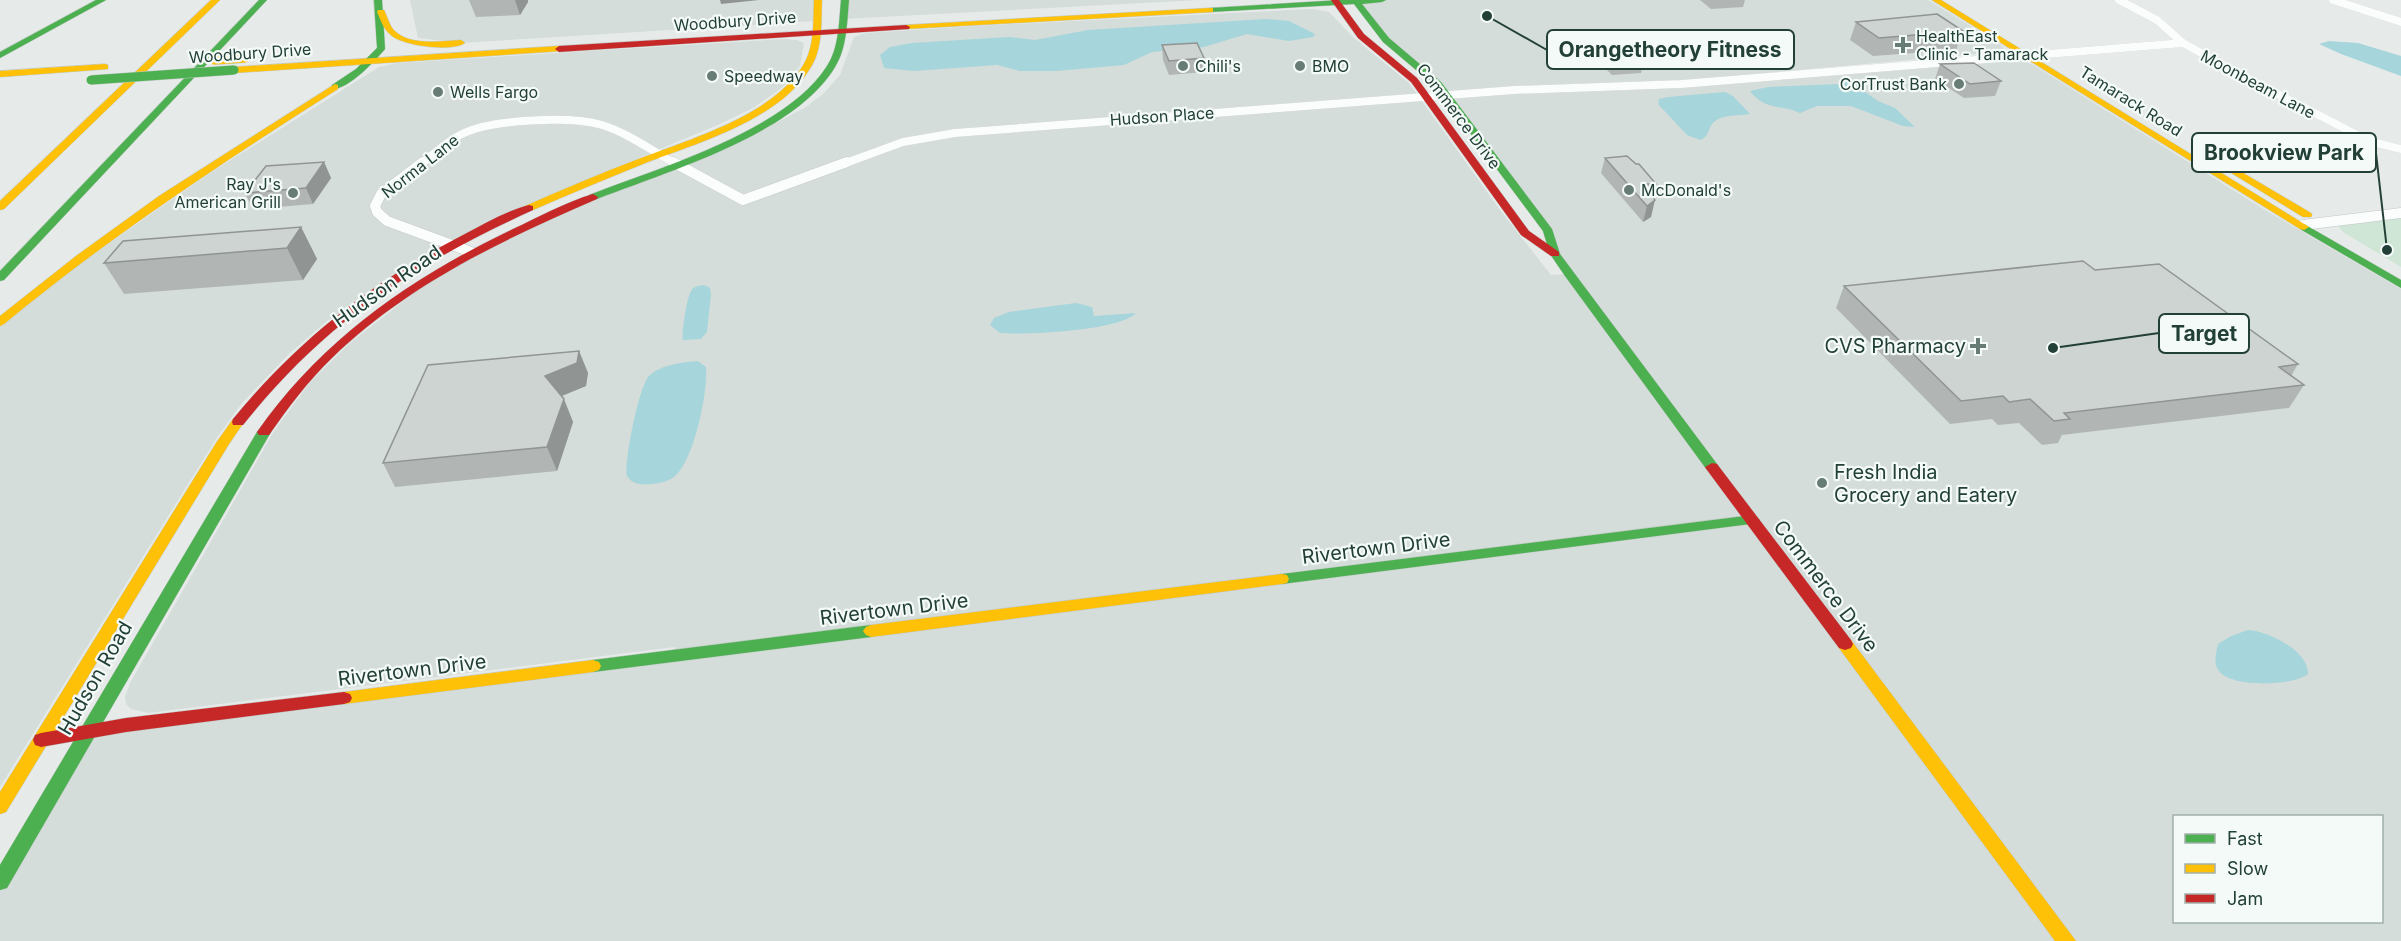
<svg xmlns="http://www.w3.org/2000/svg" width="2401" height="941" font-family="Inter,sans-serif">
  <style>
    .built { fill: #d4ddd9; fill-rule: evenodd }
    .green { fill: #cfe5d5 }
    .water { fill: #a6d5db }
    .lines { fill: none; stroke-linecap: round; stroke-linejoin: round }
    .street-far1-casing { stroke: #c3c8c6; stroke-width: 8 }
    .street-casing { stroke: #c3c8c6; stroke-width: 11 }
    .fast-casing { stroke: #c1c9c6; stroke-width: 1 }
    .slow-casing { stroke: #c1c9c6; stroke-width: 1 }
    .jam-casing { stroke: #c1c9c6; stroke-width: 1 }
    .street-far1 { stroke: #fbfcfc; stroke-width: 8 }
    .street { stroke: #fbfcfc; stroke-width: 10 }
    .fast { fill: #4caf50; fill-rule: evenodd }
    .slow { fill: #ffc107; fill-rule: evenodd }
    .jam { fill: #c62828; fill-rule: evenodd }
    .fast-bridge-casing { stroke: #c1c9c6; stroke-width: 10; stroke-linecap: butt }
    .slow-bridge-casing { stroke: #c1c9c6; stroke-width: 10; stroke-linecap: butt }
    .fast-bridge { stroke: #4caf50; stroke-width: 9 }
    .slow-bridge { stroke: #ffc107; stroke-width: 9 }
    .wall { fill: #b1b6b5 }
    .shaded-wall { fill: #909493 }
    .building { fill: #ced4d2; stroke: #909493; stroke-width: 1.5 }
    .poi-dot { fill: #677c75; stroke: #f4faf7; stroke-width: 2 }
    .labels { text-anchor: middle; stroke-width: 4.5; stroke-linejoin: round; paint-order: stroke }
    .far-street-label { font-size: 16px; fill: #224037; stroke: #f4faf7 }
    .far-poi-label { font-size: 16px; fill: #224037; stroke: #f4faf7; text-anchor: start }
    .street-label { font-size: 20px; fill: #224037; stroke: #f4faf7 }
    .poi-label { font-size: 20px; fill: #224037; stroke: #f4faf7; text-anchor: end }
    .leader { fill: none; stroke: #224037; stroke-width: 2 }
    .callout-dot { fill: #224037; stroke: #f4faf7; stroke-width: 2 }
    .callout { fill: #f4faf7; stroke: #224037; stroke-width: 2 }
    .callout-label { font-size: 21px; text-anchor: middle; font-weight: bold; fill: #224037 }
  </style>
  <rect width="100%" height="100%" fill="#e6ebe9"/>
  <g class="built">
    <polygon points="410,0 818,0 816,21 461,43 418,38"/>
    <polygon points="845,0 1199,0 843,19"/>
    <path d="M1382,0H1928L1997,42L2007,51L1669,82L2016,57L2035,66L2265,210L2401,289V941H0V882L87,732L674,656L675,647L148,713L131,709L126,704L125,697L130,683L274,431L311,381L351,342L415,292L454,267L539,223L761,131L806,107L824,93L840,75L854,37L866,33L975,26L1312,9L1329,12L1354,38L1409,83L1500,210L1551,275L1568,274L1548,231L1438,84L1395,48L1356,2ZM2174,816H2382V922H2174Z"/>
    <polygon points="784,39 797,40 804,43 800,66 783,87 753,108 720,124 519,208 327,321 290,353 242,403 218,436 0,787 0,326 42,290 210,173 379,67 397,63"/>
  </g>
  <polygon class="green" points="2401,213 2401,267 2343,232 2333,220"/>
  <g class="water">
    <polygon points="1266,19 1289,21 1315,34 1313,37 1289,41 1247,34 1204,47 1152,52 1124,65 1056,71 1020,71 997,65 914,71 884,68 880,55 890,47 912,43 1009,37 1035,40 1088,30"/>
    <polygon points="2329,41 2358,43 2401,56 2401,76 2341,54 2319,44"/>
    <path d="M1845,79L1860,81L1865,92L1878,101L1895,108L1915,127L1903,126L1851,106H1817L1800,113C1781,104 1765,111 1750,91L1768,87L1840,84Z"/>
    <path d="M1725,92L1733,96L1750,114C1739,116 1725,114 1715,121C1707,127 1711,136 1700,140L1687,135L1658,104L1659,99L1668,97Z"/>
    <path d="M704,285L710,288L711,294L707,332L701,339L683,340C681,335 687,297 691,291C694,286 698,286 704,285Z"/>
    <path d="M1076,303L1092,307L1094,316L1136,313C1119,331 1026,335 1000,333L990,325L994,318L1009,312Z"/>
    <path d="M698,361L706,367C708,393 694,461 674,477C667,482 659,483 652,484C642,485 633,485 627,476C624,461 639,386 649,376C660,365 683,362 698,361Z"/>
    <path d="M2248,630C2268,631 2309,651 2308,674C2294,686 2231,688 2219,671C2213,664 2216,653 2218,644L2231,636Z"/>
  </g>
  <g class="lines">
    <defs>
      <g id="street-far1">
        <polyline points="2119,0 2157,20 2183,43 2245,77 2369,141 2401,149"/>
        <polyline points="2333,0 2401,22"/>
        <path d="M421,164C434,154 447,141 462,134C491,119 571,116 602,125C626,132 654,152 676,164"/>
        <polyline points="843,164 903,142 955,133 1514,90 1681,84 2183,43"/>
      </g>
      <g id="street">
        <polyline points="423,162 381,194 375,206 377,212 387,221 471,252"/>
        <polyline points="673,162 743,200 847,162"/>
        <polyline points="2303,225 2401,213"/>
      </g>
      <g id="fast">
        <polygon points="96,0 106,0 0,58 0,52"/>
        <polygon points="259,0 267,0 4,280 0,281 0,271"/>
        <path d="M374,0H382L385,49C375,61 348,90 332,89V85L356,69L377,48Z"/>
        <path d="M841,0H849C847,22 847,48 835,67C794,135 668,171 597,199H589V195C658,168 786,131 827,66C839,48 839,22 841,0Z"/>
        <polygon points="1341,0 1386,0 1382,2 1362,4 1389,38 1441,82 1552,229 1560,254 1717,464 1719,467 1717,470 1707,470 1565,276 1550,254 1543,231 1435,86 1383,42 1354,4 1210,12 1206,10 1210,8"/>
        <polygon points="2304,224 2401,280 2401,288 2300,229 2299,227"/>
        <polygon points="264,428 271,432 7,888 0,890 0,865 257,432"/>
        <polygon points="1753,515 1760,520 1758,523 1282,584 1277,583 1275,579 1277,575 1282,574"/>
        <polygon points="871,625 876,627 879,631 876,635 871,637 593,672 587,670 585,666 587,662 593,660"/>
      </g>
      <g id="slow">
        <polygon points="211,0 220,0 4,209 0,210 0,201"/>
        <path d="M814,0H822C821,22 823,48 811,67C780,120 697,143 643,164C606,179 569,194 533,210H525V206C562,190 599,174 636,160C689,139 770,117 802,67C815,48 813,22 814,0Z"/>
        <polygon points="1932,0 1941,0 2309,227 2304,230 2300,229"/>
        <polygon points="1210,8 1213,8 1213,12 906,29 902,27 906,25"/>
        <path d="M378,10H384C387,16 389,23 392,28C407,47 440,41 461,40L465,43C452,52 405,46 392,36C384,30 381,21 377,12Z"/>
        <polygon points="559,46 562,47 562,51 234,73 230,70 234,67"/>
        <polygon points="105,64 108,65 108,69 0,77 0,71"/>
        <path d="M335,84L338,85V89C223,162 109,237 4,324L0,326V316L76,256L159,196Z"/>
        <polygon points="2223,161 2311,213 2312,215 2311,217 2303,217 2220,166 2220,162"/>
        <polygon points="238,418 244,422 229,444 6,812 0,814 0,792 216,443 233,419"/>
        <polygon points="1282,574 1287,575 1289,579 1287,583 1282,584 871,637 866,635 863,631 866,627 871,625"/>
        <polygon points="1845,638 1851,640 2076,941 2055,941 1839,648 1837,644 1839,640"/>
        <polygon points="593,660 599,662 601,666 599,670 593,672 344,704 338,702 336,698 338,694 344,692"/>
      </g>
      <g id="jam">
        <polygon points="1331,0 1339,0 1364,34 1417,78 1529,231 1559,252 1559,256 1551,256 1521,235 1411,82 1358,38"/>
        <polygon points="906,25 910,27 909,29 559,52 555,49 559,46"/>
        <path d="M593,194L598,197L597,199C502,240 407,285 332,358C308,381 288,408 269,435H259L257,432C322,339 412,277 513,229C539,217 566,202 593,194Z"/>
        <path d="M529,205L533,206V210C413,265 326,321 243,425H233L232,422L233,419C298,340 372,282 463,235C484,224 506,211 529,205Z"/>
        <polygon points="1712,463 1717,464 1851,640 1853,644 1851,648 1845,650 1839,648 1707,470 1705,467"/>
        <polygon points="344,692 350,694 352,698 350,702 344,704 126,732 41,747 35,745 33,740 35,735 41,733 126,718"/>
      </g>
    </defs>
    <use href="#street-far1" class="street-far1-casing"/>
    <use href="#street" class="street-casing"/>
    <use href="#fast" class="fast-casing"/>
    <use href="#slow" class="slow-casing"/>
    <use href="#jam" class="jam-casing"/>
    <use href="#street-far1" class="street-far1"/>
    <use href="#street" class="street"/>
    <use href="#fast" class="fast"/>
    <use href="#slow" class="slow"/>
    <use href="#jam" class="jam"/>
    <defs>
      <polyline id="fast-bridge" points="91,80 234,70"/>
      <polyline id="slow-bridge" points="214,60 245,58"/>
    </defs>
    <use href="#fast-bridge" class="fast-bridge-casing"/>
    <use href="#slow-bridge" class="slow-bridge-casing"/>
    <use href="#fast-bridge" class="fast-bridge"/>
    <use href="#slow-bridge" class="slow-bridge"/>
  </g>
  <g class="wall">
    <polygon points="469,0 528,0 528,2 520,15 476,17"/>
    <polygon points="1700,0 1745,0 1743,7 1711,9"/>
    <polygon points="1856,22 1963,31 1956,50 1873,56 1850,40"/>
    <polygon points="1590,36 1612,38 1644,59 1641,73 1612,75 1587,50"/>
    <polygon points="1162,45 1204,58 1204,72 1169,75 1163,60"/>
    <polygon points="1940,64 2001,81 1995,96 1964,98 1935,79"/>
    <polygon points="1605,158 1636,164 1656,184 1652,197 1651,217 1643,222 1601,173"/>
    <polygon points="324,162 331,178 313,204 253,209 245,193"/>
    <polygon points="301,227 317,259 303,280 124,294 104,263"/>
    <polygon points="2095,270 2298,364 2291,376 2304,385 2289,408 2062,435 2058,443 2042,445 2019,423 1998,425 1992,419 1950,424 1836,308 1844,286"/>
    <polygon points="579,351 588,373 586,386 562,396 573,422 557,471 395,487 383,463"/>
  </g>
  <g class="shaded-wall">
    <polygon points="515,0 528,0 528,2 520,15"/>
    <polygon points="720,0 759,0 721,4"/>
    <polygon points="324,162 331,178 313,204 306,188"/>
    <polygon points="1655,200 1651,217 1643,222 1647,206"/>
    <polygon points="301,227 317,259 303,280 287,248"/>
    <polygon points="579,351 588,373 586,386 554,399 545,376"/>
    <polygon points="564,399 573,422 557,471 547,447"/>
  </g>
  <g class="building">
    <polygon points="1937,14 1963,31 1879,38 1856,22"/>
    <polygon points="1197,43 1204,58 1169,61 1162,45"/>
    <polygon points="1974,63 2001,81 1970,84 1940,64"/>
    <polygon points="1627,156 1636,164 1639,164 1656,184 1643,184 1655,200 1647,206 1605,158"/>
    <polygon points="324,162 306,188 245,193 266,166"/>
    <polygon points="301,227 287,248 104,263 123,241"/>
    <polygon points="2083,261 2095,270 2159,264 2298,364 2279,367 2304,385 2064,413 2070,419 2054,421 2030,399 2009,402 2003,396 1961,401 1844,286"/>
    <polygon points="579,351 577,363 545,376 564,399 547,447 383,463 428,365"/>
  </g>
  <g class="poi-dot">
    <path d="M1900 36h6v6h6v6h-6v6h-6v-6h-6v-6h6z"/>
    <circle cx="1183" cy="66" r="6"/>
    <circle cx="1300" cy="66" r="6"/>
    <circle cx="712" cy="76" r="6"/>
    <circle cx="1959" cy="84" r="6"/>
    <circle cx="438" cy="92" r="6"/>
    <circle cx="1629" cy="190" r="6"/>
    <circle cx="293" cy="193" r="6"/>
    <path d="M1975 337h6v6h6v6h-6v6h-6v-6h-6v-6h6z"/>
    <circle cx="1822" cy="483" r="6"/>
  </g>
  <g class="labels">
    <g class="far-street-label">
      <text transform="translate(735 21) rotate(-4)" y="6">Woodbury Drive</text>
      <text transform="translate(250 53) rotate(-4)" y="6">Woodbury Drive</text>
      <text transform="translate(2258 84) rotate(28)" y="6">Moonbeam Lane</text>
      <text transform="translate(2131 101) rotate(32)" y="6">Tamarack Road</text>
      <text transform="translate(1162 116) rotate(-4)" y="6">Hudson Place</text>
      <text transform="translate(1459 116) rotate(53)" y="6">Commerce Drive</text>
      <text transform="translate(420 166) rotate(-38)" y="6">Norma Lane</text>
    </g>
    <g class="far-poi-label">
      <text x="1916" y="42">HealthEast<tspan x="1916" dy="18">Clinic - Tamarack</tspan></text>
      <text x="1195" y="72">Chili's</text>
      <text x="1312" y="72">BMO</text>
      <text x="724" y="82">Speedway</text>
      <text x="1947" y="90" text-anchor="end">CorTrust Bank</text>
      <text x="450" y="98">Wells Fargo</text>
      <text x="281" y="190" text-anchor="end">Ray J's<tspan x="281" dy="18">American Grill</tspan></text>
      <text x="1641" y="196">McDonald's</text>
    </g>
    <g class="street-label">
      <text transform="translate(387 286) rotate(-35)" y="7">Hudson Road</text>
      <text transform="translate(1376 548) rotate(-7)" y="7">Rivertown Drive</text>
      <text transform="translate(1826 586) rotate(53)" y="7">Commerce Drive</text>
      <text transform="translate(894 609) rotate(-7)" y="7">Rivertown Drive</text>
      <text transform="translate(412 670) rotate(-7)" y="7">Rivertown Drive</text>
      <text transform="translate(95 678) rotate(-60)" y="7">Hudson Road</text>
    </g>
    <g class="poi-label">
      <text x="1966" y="353">CVS Pharmacy</text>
      <text x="1834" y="479" text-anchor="start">Fresh India<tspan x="1834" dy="23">Grocery and Eatery</tspan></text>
    </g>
  </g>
  <path class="leader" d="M1487 16L1547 50M2387 250L2376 153M2053 348L2159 333"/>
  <g class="callout-dot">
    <circle cx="1487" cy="16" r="6"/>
    <circle cx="2387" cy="250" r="6"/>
    <circle cx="2053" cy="348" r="6"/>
  </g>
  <g class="callout">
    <rect x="1547" y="30" width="247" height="39" rx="6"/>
    <rect x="2192" y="133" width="184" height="39" rx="6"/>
    <rect x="2159" y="314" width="90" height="39" rx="6"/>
  </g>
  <g class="callout-label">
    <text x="1670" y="57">Orangetheory Fitness</text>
    <text x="2284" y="160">Brookview Park</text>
    <text x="2204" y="341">Target</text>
  </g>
  <rect x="2173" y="815" width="210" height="108" fill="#f4faf7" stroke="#a0b0aa" stroke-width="1.5"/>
  <rect x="2185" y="834" width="30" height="9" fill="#4caf50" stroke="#a0b0aa" stroke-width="1.5"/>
  <text x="2227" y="845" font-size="18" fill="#224037">Fast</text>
  <rect x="2185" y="864" width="30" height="9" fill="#ffc107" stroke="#a0b0aa" stroke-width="1.5"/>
  <text x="2227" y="875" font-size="18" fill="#224037">Slow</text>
  <rect x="2185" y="894" width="30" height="9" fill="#c62828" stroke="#a0b0aa" stroke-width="1.5"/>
  <text x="2227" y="905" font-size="18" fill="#224037">Jam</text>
</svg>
